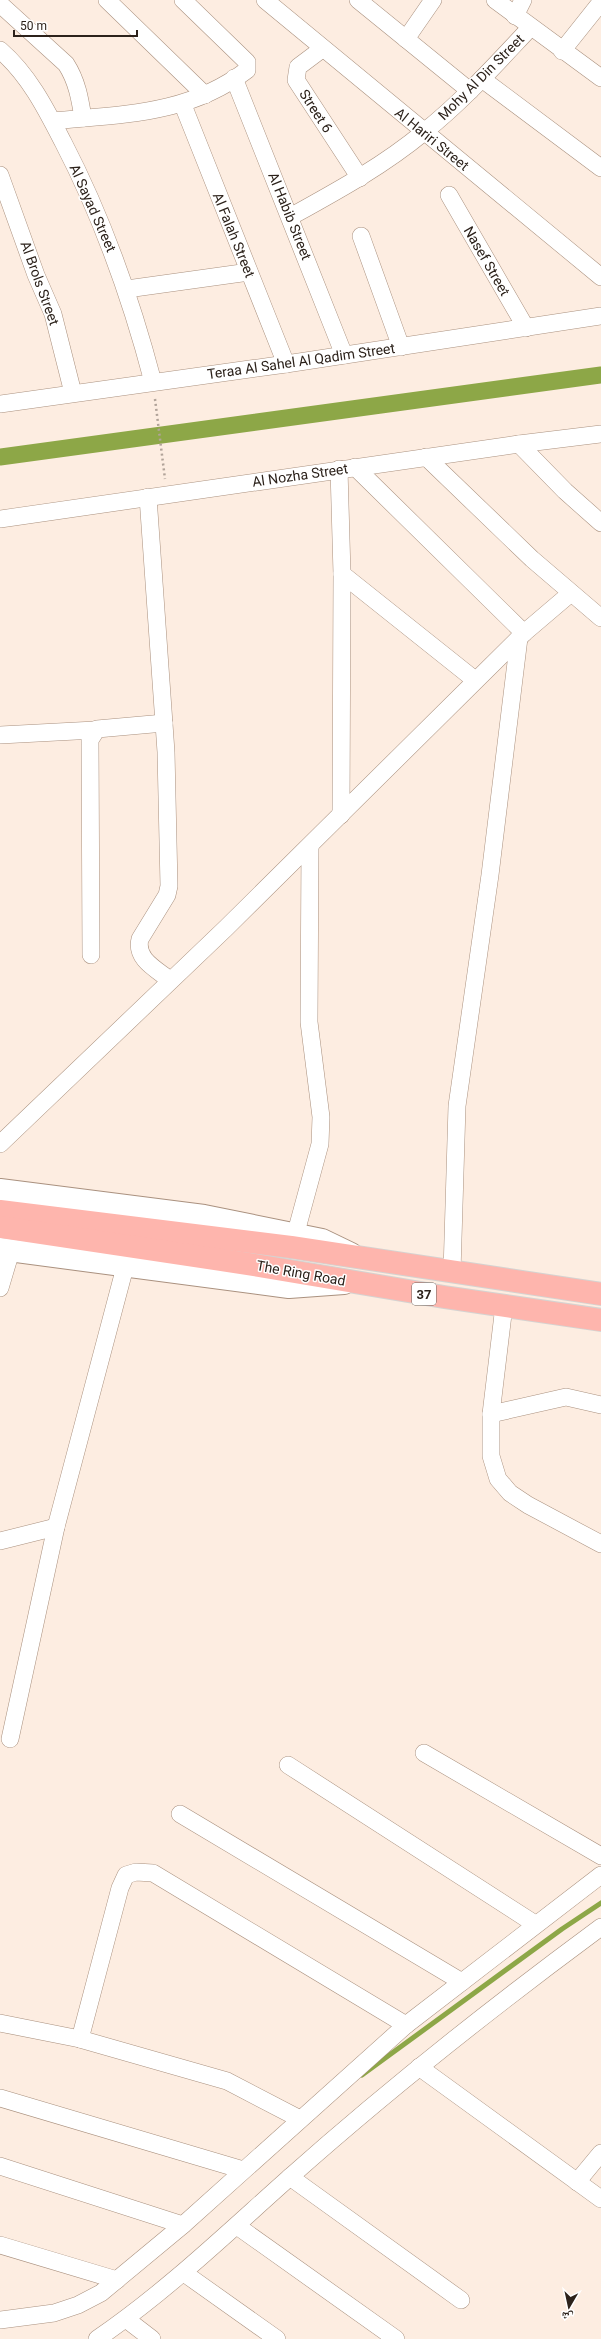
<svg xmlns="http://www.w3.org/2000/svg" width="601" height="2339" font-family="Roboto,'Noto Naskh Arabic',sans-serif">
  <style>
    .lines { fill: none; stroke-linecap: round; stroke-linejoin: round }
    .stream { stroke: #8da747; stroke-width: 5 }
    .canal { stroke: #8da747; stroke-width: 17 }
    .street-casing { stroke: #aa917f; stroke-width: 18 }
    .secondary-casing { stroke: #aa917f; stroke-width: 24 }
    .highway-casing { stroke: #d5d3d1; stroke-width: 24 }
    .path { stroke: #b1a399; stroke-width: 2.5; stroke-dasharray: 2 3; stroke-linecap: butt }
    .street { stroke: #fff; stroke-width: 17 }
    .secondary { stroke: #fff; stroke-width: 22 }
    .highway { stroke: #feb5ad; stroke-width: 22 }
    .labels { text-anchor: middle; stroke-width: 3; stroke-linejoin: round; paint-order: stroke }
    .shield { fill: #fff; stroke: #6b645f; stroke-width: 1 }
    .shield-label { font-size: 13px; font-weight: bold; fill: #2c221b }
    .street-label { font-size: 14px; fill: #2c221b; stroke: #fff }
  </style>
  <rect width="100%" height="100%" fill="#fdede1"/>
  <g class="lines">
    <polyline class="stream" points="362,2075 562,1929 601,1903"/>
    <polyline class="canal" points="0,457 601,375"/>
    <defs>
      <g id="street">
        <polyline points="107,0 205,95"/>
        <polyline points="265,0 601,277"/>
        <polyline points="358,0 470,91"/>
        <polyline points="495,0 601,78"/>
        <path d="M0,4L66,64C77,81 80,99 83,118"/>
        <polyline points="515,16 523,0"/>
        <polyline points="406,39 433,0"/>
        <polyline points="322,49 298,67 296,80 360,178"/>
        <path d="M0,50C29,75 46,109 63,142C103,219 131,298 153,382"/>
        <polyline points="562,51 601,2"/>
        <polyline points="234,78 344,355"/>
        <polyline points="482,79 601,168"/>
        <polyline points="183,105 286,364"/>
        <path d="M53,121C123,114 188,115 247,70V62L183,0"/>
        <polyline points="0,175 36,275 53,314 73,393"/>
        <polyline points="449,195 526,328"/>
        <path d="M290,217C337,191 383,166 424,132C463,101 496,64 530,28"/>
        <polyline points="361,236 401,347"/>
        <polyline points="127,289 249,272"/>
        <polyline points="0,404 286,364 601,316"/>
        <polyline points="519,444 565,491 601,523"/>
        <polyline points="426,457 532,559 601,618"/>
        <polyline points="355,467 524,633 571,593"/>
        <polyline points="339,469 342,574 341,815"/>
        <path d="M148,497L166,752L169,886L167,895L140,939C135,959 156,969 170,980"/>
        <polyline points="0,519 519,444 601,434"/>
        <polyline points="342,574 475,680"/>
        <polyline points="0,735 95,730"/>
        <polyline points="91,955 90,740 97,729 164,723"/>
        <polyline points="0,1144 226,928 524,633"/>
        <polyline points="292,1247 320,1144 321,1117 309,1022 310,846"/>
        <polyline points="452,1272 457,1106 490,875 519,638"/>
        <polyline points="0,1288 11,1251"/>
        <polyline points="504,1306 491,1414 491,1456 498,1479 510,1493 528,1505 601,1544"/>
        <polyline points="491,1414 566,1397 601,1405"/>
        <polyline points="0,1541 56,1527"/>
        <polyline points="10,1739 56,1527 125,1267"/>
        <polyline points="424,1753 601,1856"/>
        <polyline points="288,1765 535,1924"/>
        <polyline points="180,1814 462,1982"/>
        <polyline points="0,2023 80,2039 227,2081 300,2119"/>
        <polyline points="80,2039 120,1888 126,1875 136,1872 153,1873 406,2025"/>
        <polyline points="419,2067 601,2199"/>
        <polyline points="0,2098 243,2170"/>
        <polyline points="0,2166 183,2225"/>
        <polyline points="290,2177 461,2300"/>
        <polyline points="577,2182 601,2153"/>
        <polyline points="237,2226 396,2339"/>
        <polyline points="0,2245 117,2280"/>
        <polyline points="184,2273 277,2339"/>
        <polyline points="126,2319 152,2339"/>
        <polyline points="0,2320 54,2313 78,2305 101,2293 183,2225 406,2025 601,1875"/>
        <path d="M97,2339C167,2291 227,2233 290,2177C389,2089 494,2006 601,1927"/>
      </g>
      <g id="secondary">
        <polyline points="0,1190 204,1216 322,1240 351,1254"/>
        <polyline points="0,1249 289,1287 344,1283"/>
      </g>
      <g id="highway">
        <polyline points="0,1211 291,1247 601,1294"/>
        <polyline points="0,1227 248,1264 444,1297 601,1320"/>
      </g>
    </defs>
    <use href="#street" class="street-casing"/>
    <use href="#secondary" class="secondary-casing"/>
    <use href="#highway" class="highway-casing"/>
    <polyline class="path" points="155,399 165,479"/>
    <use href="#street" class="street"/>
    <use href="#secondary" class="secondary"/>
    <use href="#highway" class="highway"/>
  </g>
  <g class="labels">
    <rect class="shield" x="412" y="1283" width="24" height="22" rx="3"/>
    <g class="shield-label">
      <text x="424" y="1299">37</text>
    </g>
    <g class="street-label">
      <text transform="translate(481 77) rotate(-45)" y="5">Mohy Al Din Street</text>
      <text transform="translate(316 111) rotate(57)" y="5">Street 6</text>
      <text transform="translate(432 139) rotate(39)" y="5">Al Hariri Street</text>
      <text transform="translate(93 208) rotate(66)" y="5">Al Sayad Street</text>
      <text transform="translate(290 216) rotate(68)" y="5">Al Habib Street</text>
      <text transform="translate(234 235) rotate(68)" y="5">Al Falah Street</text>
      <text transform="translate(487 261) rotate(60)" y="5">Nasef Street</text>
      <text transform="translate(40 283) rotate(70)" y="5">Al Brols Street</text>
      <text transform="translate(301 361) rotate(-8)" y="5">Teraa Al Sahel Al Qadim Street</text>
      <text transform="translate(300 475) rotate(-8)" y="5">Al Nozha Street</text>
      <text transform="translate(301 1273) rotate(10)" y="5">The Ring Road</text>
    </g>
  </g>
  <g transform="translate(569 2307) rotate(189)" stroke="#ffffff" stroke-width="3" paint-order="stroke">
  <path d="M0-3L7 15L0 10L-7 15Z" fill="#2c221b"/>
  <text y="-6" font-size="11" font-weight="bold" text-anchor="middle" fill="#2c221b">ش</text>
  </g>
  <path d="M14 30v6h123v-6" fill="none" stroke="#2c221b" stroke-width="2"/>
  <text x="20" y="30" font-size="12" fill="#2c221b" stroke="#ffffff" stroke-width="3" paint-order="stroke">50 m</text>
</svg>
